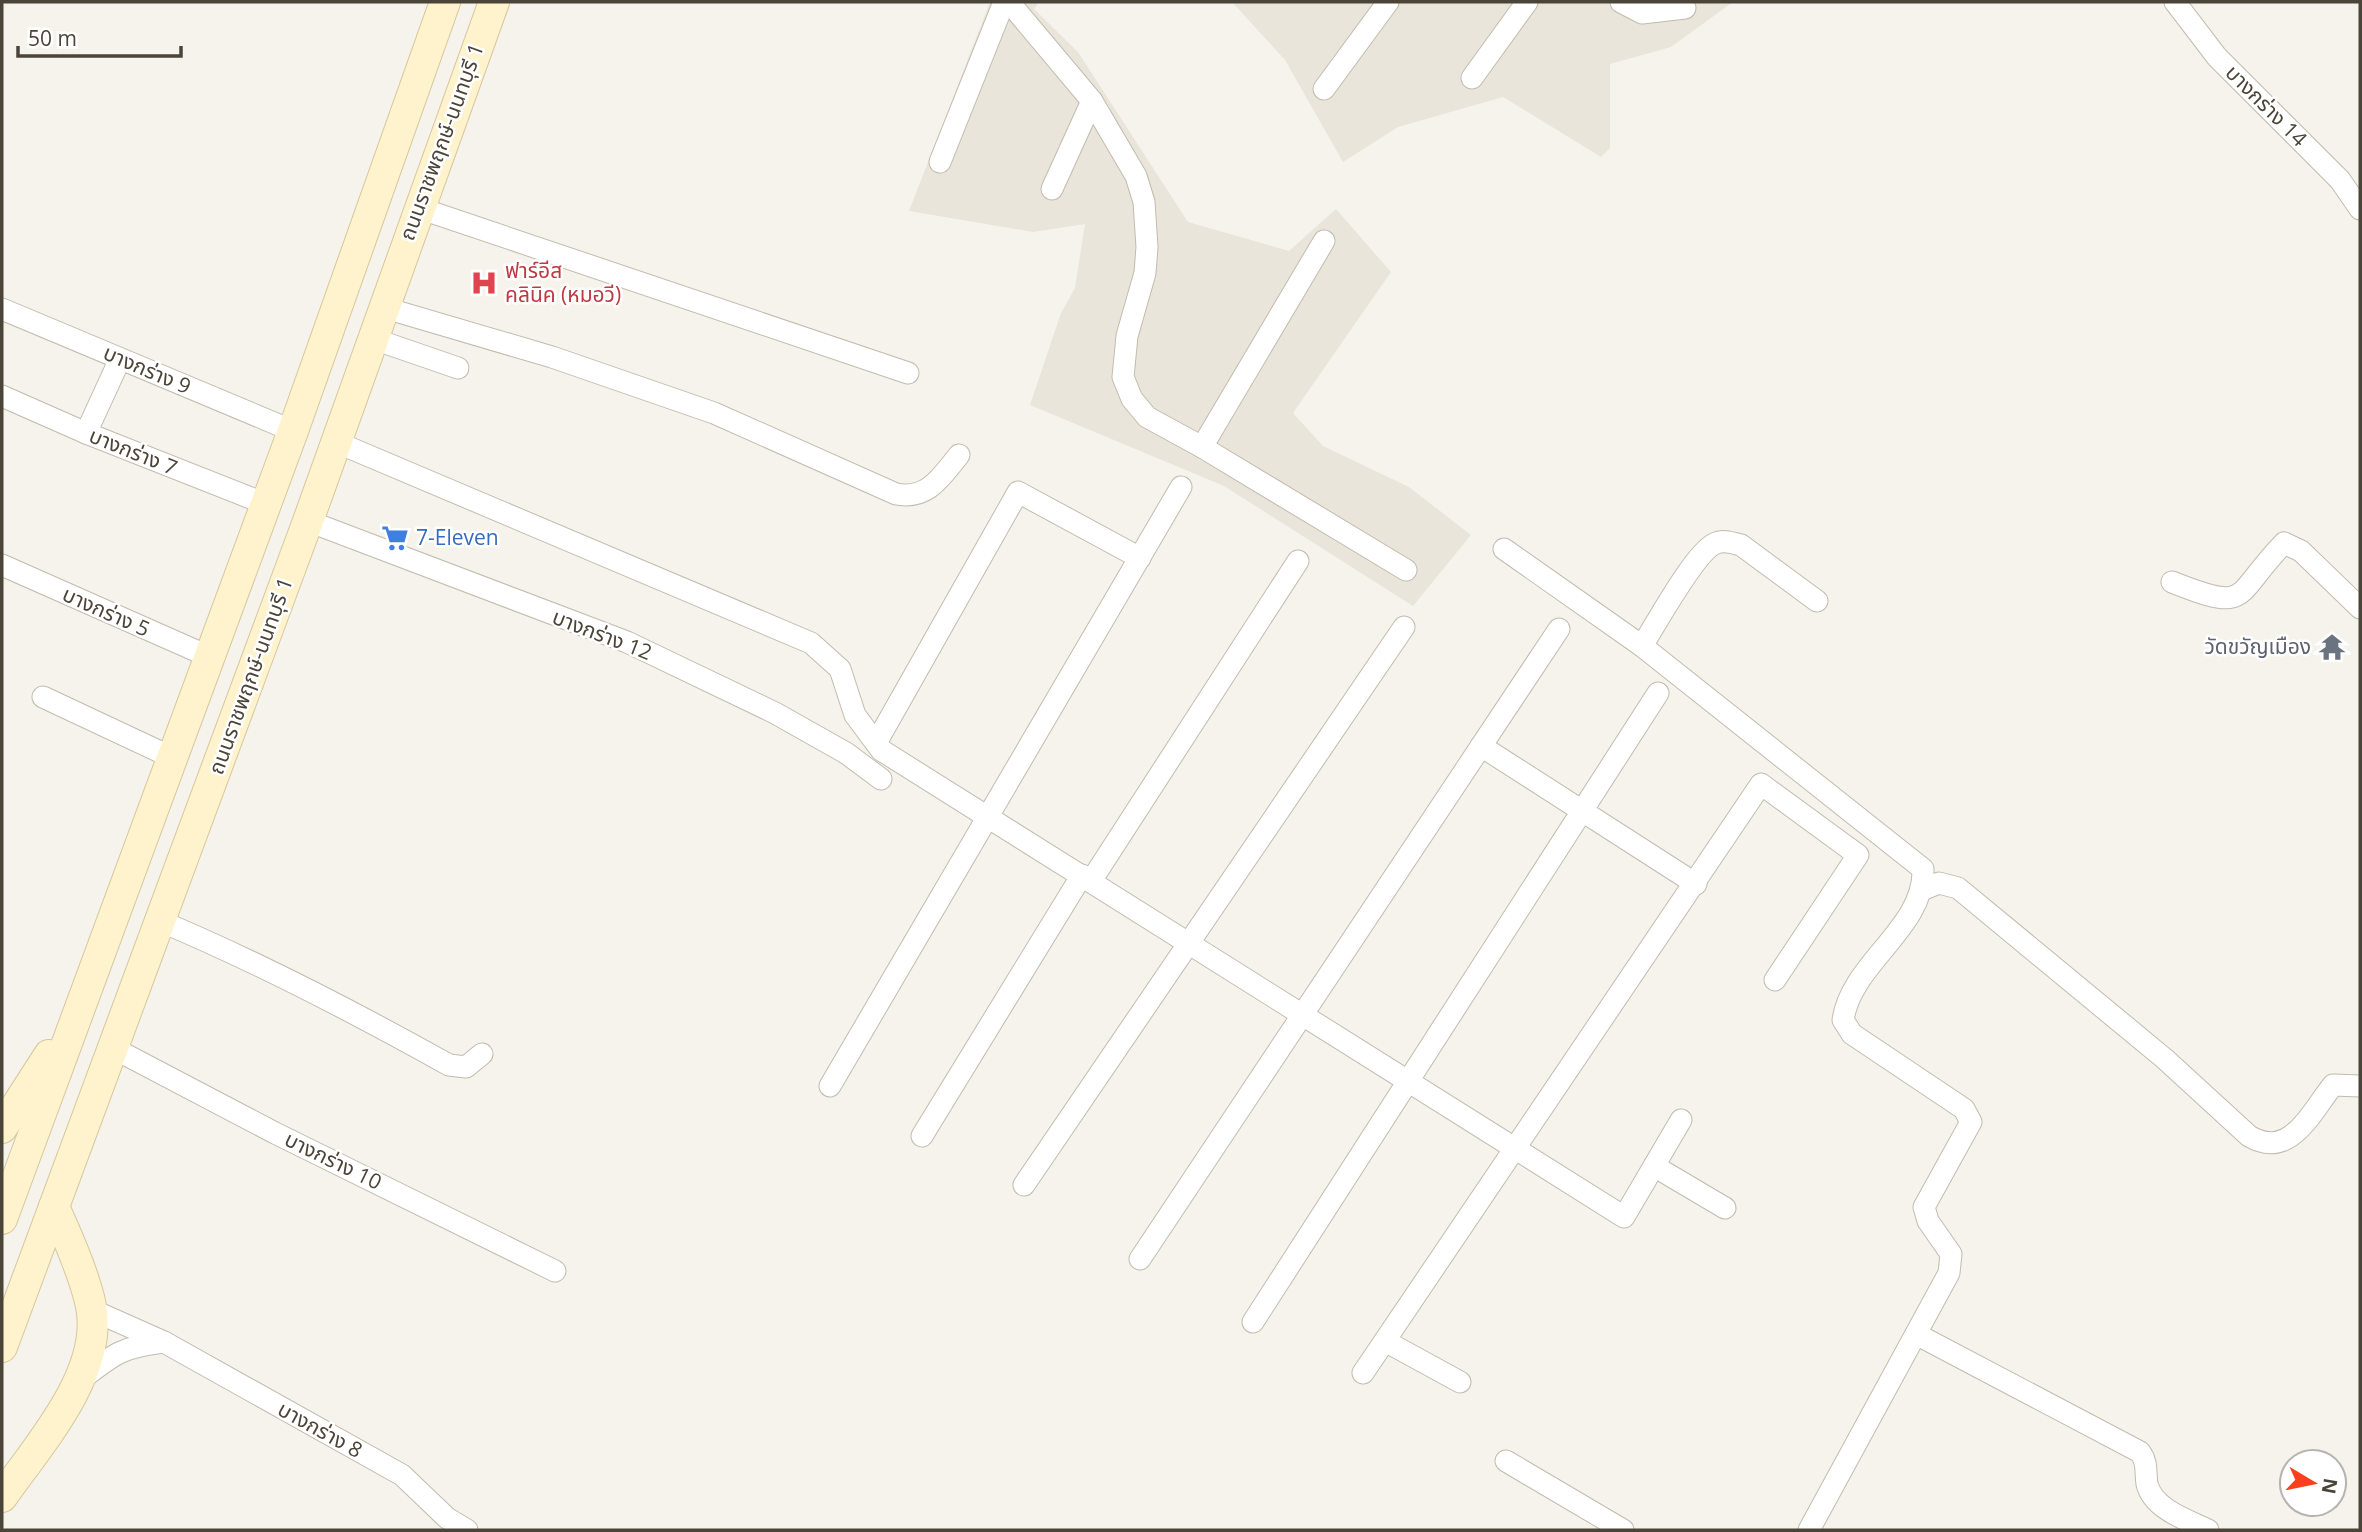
<svg xmlns="http://www.w3.org/2000/svg" width="2362" height="1532" font-family="'Open Sans','Noto Sans Thai',sans-serif">
  <style>
    .residential { fill: #eae5da }
    .lines { fill: none; stroke-linecap: round; stroke-linejoin: round }
    .street-casing { stroke: #c2bbae; stroke-width: 23 }
    .secondary-casing { stroke: #d6c79b; stroke-width: 32 }
    .street { stroke: #fff; stroke-width: 21 }
    .secondary { stroke: #fff3cd; stroke-width: 30 }
    .labels { text-anchor: middle; stroke-width: 5; stroke-linejoin: round; paint-order: stroke }
    .street-label { font-size: 21px; fill: #4b4439; stroke: #fff }
    .health-label { font-size: 21px; fill: #be3a42; stroke: #fff; text-anchor: start }
    .shop-label { font-size: 21px; fill: #366cbe; stroke: #fff; text-anchor: start }
    .worship-label { font-size: 21px; fill: #5b616d; stroke: #fff; text-anchor: end }
  </style>
  <rect width="100%" height="100%" fill="#f6f3ec"/>
  <g class="residential">
    <polygon points="990,2 1039,2 1034,9 1078,52 1188,222 1289,251 1336,209 1391,272 1293,413 1323,446 1409,487 1471,535 1413,606 1224,486 1030,405 1061,313 1075,288 1085,224 1033,232 909,211"/>
    <polygon points="1232,2 1733,2 1671,47 1610,64 1610,148 1601,157 1503,97 1398,127 1343,162 1285,60"/>
  </g>
  <g class="lines">
    <defs>
      <g id="street">
        <polyline points="1009,2 1092,101 1136,176 1144,202 1147,247 1145,273 1127,336 1123,377 1132,399 1147,417 1202,447 1406,570"/>
        <polyline points="1621,2 1642,13 1685,8"/>
        <polyline points="2175,2 2217,57 2340,180 2360,209"/>
        <polyline points="1472,78 1527,2"/>
        <polyline points="1324,89 1388,2"/>
        <polyline points="940,162 1004,2"/>
        <polyline points="1052,189 1092,101"/>
        <polyline points="419,208 908,373"/>
        <path d="M382,307L552,357L714,413L896,494C928,500 941,477 959,455"/>
        <polyline points="2,309 293,431"/>
        <polyline points="371,338 458,368"/>
        <polyline points="2,396 86,433 266,504"/>
        <polyline points="86,433 120,359"/>
        <polyline points="336,442 811,643 840,669 855,715 881,750 1624,1217 1681,1120"/>
        <polyline points="1202,447 1324,241"/>
        <polyline points="308,521 627,642 775,713 846,753 881,779"/>
        <path d="M1504,549L1642,646C1656,624 1694,554 1714,544C1723,539 1733,543 1741,545L1817,601"/>
        <polyline points="2,565 210,657"/>
        <path d="M2172,582C2252,614 2232,596 2284,543L2301,551L2360,608"/>
        <path d="M1642,646L1923,869C1925,928 1851,963 1843,1020L1852,1034L1964,1109L1971,1122L1924,1207L1928,1221L1951,1254L1949,1273L1809,1530"/>
        <polyline points="43,697 173,758"/>
        <polyline points="876,743 1018,492 1140,558"/>
        <polyline points="1481,746 1696,884"/>
        <polyline points="1091,881 1298,561"/>
        <path d="M1924,889L1939,883L1958,888L2165,1059L2249,1136C2290,1160 2310,1114 2333,1085L2360,1086"/>
        <path d="M160,921C260,963 354,1012 449,1065L466,1067L482,1054"/>
        <polyline points="113,1048 275,1133 555,1271"/>
        <polyline points="830,1086 1181,487"/>
        <polyline points="922,1136 1082,875"/>
        <polyline points="1654,1166 1725,1208"/>
        <polyline points="1024,1185 1404,627"/>
        <polyline points="1140,1259 1559,629"/>
        <polyline points="92,1310 164,1342 402,1475 447,1518 467,1530"/>
        <polyline points="1253,1322 1658,693"/>
        <path d="M1916,1334L2140,1452C2148,1463 2145,1472 2147,1484C2153,1509 2187,1520 2208,1530"/>
        <polyline points="1385,1341 1460,1382"/>
        <polyline points="1363,1373 1761,784 1858,855 1775,980"/>
        <path d="M79,1381C113,1355 120,1347 164,1342"/>
        <polyline points="1506,1461 1623,1530"/>
      </g>
      <g id="secondary">
        <polyline points="2,1128 49,1055"/>
        <polyline points="2,1219 293,431 445,2"/>
        <polyline points="2,1347 308,521 494,2"/>
        <path d="M2,1497C37,1447 100,1377 92,1313C89,1286 66,1233 54,1207"/>
      </g>
    </defs>
    <use href="#street" class="street-casing"/>
    <use href="#secondary" class="secondary-casing"/>
    <use href="#street" class="street"/>
    <use href="#secondary" class="secondary"/>
  </g>
  <defs>
    <symbol id="hospital-bare" viewBox="-9 -9 18 18"><path d="M-5-5h3v3.5h4V-5h3V5h-3V1.5h-4V5h-3Z" fill="#e0444e" stroke="#fff" stroke-width="2.5" paint-order="stroke"/></symbol>
    <symbol id="supermarket-bare" viewBox="-9 -9 18 18"><path d="M-6-5.5h2.5l.6 2H6L4.5 2H-2.5L-4.4-4H-6ZM-1.5 3.2a1.3 1.3 0 1 0 .1 0ZM3 3.2a1.3 1.3 0 1 0 .1 0Z" fill="#3f7fe0" stroke="#fff" stroke-width="2.5" paint-order="stroke"/></symbol>
    <symbol id="temple-bare" viewBox="-9 -9 18 18"><path d="M0-6L5-2H3V0L6.5 2.5H4V6H1.5V3h-3V6H-4V2.5H-6.5L-3 0V-2H-5Z" fill="#6b7280" stroke="#fff" stroke-width="2.5" paint-order="stroke"/></symbol>
  </defs>
  <g fill-rule="evenodd">
    <use href="#hospital-bare" x="465" y="264" width="38" height="38"/>
    <use href="#supermarket-bare" x="376" y="519" width="38" height="38"/>
    <use href="#temple-bare" x="2313" y="628" width="38" height="38"/>
  </g>
  <g class="labels">
    <g class="street-label">
      <text transform="translate(2266 106) rotate(45)" y="7">บางกร่าง 14</text>
      <text transform="translate(442 142) rotate(-70)" y="7">ถนนราชพฤกษ์-นนทบุรี 1</text>
      <text transform="translate(147 370) rotate(23)" y="7">บางกร่าง 9</text>
      <text transform="translate(133 452) rotate(22)" y="7">บางกร่าง 7</text>
      <text transform="translate(106 612) rotate(24)" y="7">บางกร่าง 5</text>
      <text transform="translate(602 635) rotate(21)" y="7">บางกร่าง 12</text>
      <text transform="translate(251 676) rotate(-70)" y="7">ถนนราชพฤกษ์-นนทบุรี 1</text>
      <text transform="translate(333 1161) rotate(26)" y="7">บางกร่าง 10</text>
      <text transform="translate(320 1430) rotate(29)" y="7">บางกร่าง 8</text>
    </g>
    <g class="health-label">
      <text x="505" y="278">ฟาร์อีส<tspan x="505" dy="24">คลินิค (หมอวี)</tspan></text>
    </g>
    <g class="shop-label">
      <text x="416" y="545">7-Eleven</text>
    </g>
    <g class="worship-label">
      <text x="2311" y="654">วัดขวัญเมือง</text>
    </g>
  </g>
  <rect width="2362" height="1532" fill="none" stroke="#4b4439" stroke-width="7"/>
  <g transform="translate(2313 1483) rotate(100)"><circle r="33" fill="#ffffff" stroke="#b7b4b0" stroke-width="2"/>
  <path d="M0-5L12 26L0 18L-12 26Z" fill="#fc3f1d"/>
  <text y="-10" font-size="19" font-weight="bold" text-anchor="middle" fill="#4b4439">N</text>
  </g>
  <path d="M18 46v10h163v-10" fill="none" stroke="#4b4439" stroke-width="3.5"/>
  <text x="28" y="46" font-size="21" fill="#4b4439" stroke="#ffffff" stroke-width="5" paint-order="stroke">50 m</text>
</svg>
